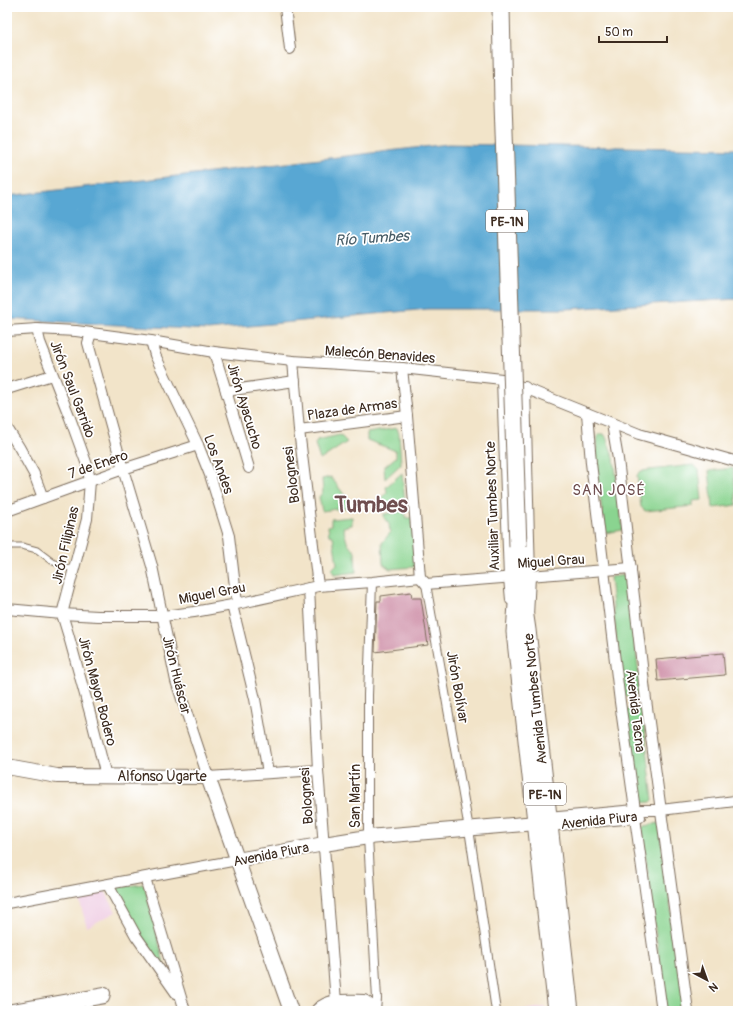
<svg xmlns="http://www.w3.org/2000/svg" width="745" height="1018" font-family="Pangolin,sans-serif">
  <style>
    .built { fill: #f0d0e5 }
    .green { fill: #8ad490; stroke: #627f57 }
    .water { fill: #59a7d3; stroke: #4a6878 }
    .building { fill: #cf91a9 }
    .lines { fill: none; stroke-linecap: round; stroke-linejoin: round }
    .service-casing { stroke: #7b6b5a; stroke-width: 7 }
    .pedestrian-casing { stroke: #7b6b5a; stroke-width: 10 }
    .minor-casing { stroke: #7b6b5a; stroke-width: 12 }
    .secondary-casing { stroke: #7b6b5a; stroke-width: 16 }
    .trunk-casing { stroke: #7b6b5a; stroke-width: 19 }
    .service { stroke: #fff; stroke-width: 5 }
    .pedestrian { stroke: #fff; stroke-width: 8 }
    .minor { stroke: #fff; stroke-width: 10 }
    .secondary { stroke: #fff; stroke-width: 14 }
    .trunk { stroke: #fff; stroke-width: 17 }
    .trunk-bridge-casing { stroke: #7b6b5a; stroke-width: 19; stroke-linecap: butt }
    .trunk-bridge { stroke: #fff; stroke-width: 17 }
    .labels { text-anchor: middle; stroke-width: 3.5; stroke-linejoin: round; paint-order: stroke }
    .shield { fill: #fff; stroke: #766a62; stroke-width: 1 }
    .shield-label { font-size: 13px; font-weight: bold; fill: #3b2a1e }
    .street-label { font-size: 14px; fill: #3b2a1e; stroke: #fff }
    .water-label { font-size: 15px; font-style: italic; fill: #475c66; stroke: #fff }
    .neighbourhood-label { font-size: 15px; letter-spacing: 1px; fill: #6f4e4f; stroke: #fff }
    .town-label { font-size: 22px; font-weight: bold; fill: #6f4e4f; stroke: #fff }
  </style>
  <rect width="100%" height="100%" fill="#fff"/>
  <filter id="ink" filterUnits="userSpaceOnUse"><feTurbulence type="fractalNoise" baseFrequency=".025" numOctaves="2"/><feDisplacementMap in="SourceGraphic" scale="8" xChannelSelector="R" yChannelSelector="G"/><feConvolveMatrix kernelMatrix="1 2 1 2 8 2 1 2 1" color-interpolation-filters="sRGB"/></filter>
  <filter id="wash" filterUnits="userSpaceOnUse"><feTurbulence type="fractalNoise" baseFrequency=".012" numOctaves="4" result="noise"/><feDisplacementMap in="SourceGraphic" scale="16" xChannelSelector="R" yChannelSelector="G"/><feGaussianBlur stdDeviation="0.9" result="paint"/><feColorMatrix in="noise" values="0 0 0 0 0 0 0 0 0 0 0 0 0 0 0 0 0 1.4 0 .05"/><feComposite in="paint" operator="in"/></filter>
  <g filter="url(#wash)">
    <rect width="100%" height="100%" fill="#f2e4c9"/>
    <g class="built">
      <polygon points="105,891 116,912 87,927 78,896"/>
      <polygon points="545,1007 545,1011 513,1011"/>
    </g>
    <g class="green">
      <polygon points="397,428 399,434 401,464 385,479 384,467 396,457 396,451 367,440 367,433"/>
      <polygon points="601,434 604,434 606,437 614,458 623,530 605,533 595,459 598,435"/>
      <polygon points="340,435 347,442 320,460 315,444 317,440"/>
      <polygon points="693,465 695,466 699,470 702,500 693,501 693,506 646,511 644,510 641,507 637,475 641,471"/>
      <polygon points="733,468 737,505 713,508 709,471"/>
      <polygon points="402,473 405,502 382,505 381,498 387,492 386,487"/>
      <polygon points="331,477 345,496 348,497 351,507 322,511 319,497 323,492 322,479"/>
      <polygon points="405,511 406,518 412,518 415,566 413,567 390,569 383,564 382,543 390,533 389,524 384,518 384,514"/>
      <polygon points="352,517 352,525 343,527 347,542 355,552 356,572 334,575 332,569 337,564 333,536 329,535 328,526 331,525 331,519"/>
      <path d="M626,575L641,690L640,694C636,696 628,697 624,695L622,693L610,577Z"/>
      <polygon points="639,709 641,710 643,715 653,800 651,802 638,803 625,713 627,710"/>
      <polygon points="659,823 685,1011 666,1011 642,828 644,826"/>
      <polygon points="144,884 165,967 164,970 161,969 115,890 118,887"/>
      <polygon points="361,1005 366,1011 325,1011"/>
    </g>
    <polygon class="water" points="448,144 738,149 738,299 566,309 428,309 208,330 7,319 7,196"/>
    <g id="blocks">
      <g class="building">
        <polygon points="411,592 412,598 421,598 428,645 375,652 377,601 381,601 381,596"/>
        <polygon points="723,653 725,675 658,681 656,659"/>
      </g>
    </g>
  </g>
  <g filter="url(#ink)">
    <use href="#blocks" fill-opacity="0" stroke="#7b6b5a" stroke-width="1"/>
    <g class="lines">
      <defs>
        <polyline id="service" points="7,546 22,546 37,550 53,562 74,570"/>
        <g id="pedestrian">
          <polyline points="372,582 368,695 368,837 377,999 376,1011"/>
          <polyline points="426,584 469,829 496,1011"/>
        </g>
        <g id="minor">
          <polyline points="285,7 290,49"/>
          <polyline points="37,329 40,342 70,418 87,465 90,481 87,519 62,614 69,637 90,713 106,776"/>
          <polyline points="7,331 37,329 76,331 151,341 214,352 293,361 402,368 502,379 639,434 738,462"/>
          <polyline points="91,333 88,343 123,469 152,566 176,681 208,777 318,770"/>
          <polyline points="151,341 155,355 198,445 210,475 229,536 237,603"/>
          <polyline points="214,352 226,391 249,468"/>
          <polyline points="293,361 299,430 318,586"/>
          <polyline points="402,368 407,416 420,577 426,584 631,568"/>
          <polyline points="502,379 509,578 511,600"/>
          <polyline points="525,387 530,576 528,616"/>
          <polyline points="7,389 52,375"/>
          <polyline points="226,391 295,381"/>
          <polyline points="587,413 591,463 620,702 635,810 635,818 662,1011"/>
          <polyline points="612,424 618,459 646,700 688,1011"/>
          <polyline points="7,428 19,447 34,474 43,498"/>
          <polyline points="299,430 407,416"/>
          <polyline points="7,511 123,469 198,445"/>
          <polyline points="309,588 318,770 336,1002"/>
          <polyline points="232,605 255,699 268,773"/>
          <polyline points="7,609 62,614 98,616 163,616 194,612 232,605 318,586 372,582 420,577"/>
          <polyline points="544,820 548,818 635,810 661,810 735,801 738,802"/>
          <polyline points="544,825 549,826 635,818 640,817"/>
          <polyline points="145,878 185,1011"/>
          <polyline points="108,885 136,936 176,993"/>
          <polyline points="7,903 237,860"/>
          <polyline points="7,1010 105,993 104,998 33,1011"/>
        </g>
        <g id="secondary">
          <polyline points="7,767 57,776 208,777 291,1011"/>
          <polyline points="237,860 324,844 368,837 537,823"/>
          <path d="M318,1011C329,999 350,1002 364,1002L370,1007L372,1011"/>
        </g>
        <g id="trunk">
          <polyline points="501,7 503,102 511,339"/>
          <polyline points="518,547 519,577 515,632 557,1011"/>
          <polyline points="524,610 527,630 570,1011"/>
        </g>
      </defs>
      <use href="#service" class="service-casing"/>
      <use href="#pedestrian" class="pedestrian-casing"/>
      <use href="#minor" class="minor-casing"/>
      <use href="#secondary" class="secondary-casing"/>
      <use href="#trunk" class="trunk-casing"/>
      <use href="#service" class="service"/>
      <use href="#pedestrian" class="pedestrian"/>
      <use href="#minor" class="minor"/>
      <use href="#secondary" class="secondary"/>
      <use href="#trunk" class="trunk"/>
      <defs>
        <polyline id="trunk-bridge" points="511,339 518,547"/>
      </defs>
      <use href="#trunk-bridge" class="trunk-bridge-casing"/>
      <use href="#trunk-bridge" class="trunk-bridge"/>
    </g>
  </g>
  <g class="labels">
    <g class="shield">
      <rect x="486" y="210" width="42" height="22" rx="3"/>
      <rect x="524" y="783" width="42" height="22" rx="3"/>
    </g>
    <g class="shield-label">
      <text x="507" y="226">PE-1N</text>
      <text x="545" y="799">PE-1N</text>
    </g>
    <g class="street-label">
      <text transform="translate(380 354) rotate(4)" y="5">Malecón Benavides</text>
      <text transform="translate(73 389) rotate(69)" y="5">Jirón Saul Garrido</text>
      <text transform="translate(245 406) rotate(73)" y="5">Jirón Ayacucho</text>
      <text transform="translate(352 409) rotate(-8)" y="5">Plaza de Armas</text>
      <text transform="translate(98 464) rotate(-19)" y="5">7 de Enero</text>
      <text transform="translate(219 464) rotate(70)" y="5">Los Andes</text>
      <text transform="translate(291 475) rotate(-97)" y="5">Bolognesi</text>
      <text transform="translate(492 506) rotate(-92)" y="5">Auxiliar Tumbes Norte</text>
      <text transform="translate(65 545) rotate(-77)" y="5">Jirón Filipinas</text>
      <text transform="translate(551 561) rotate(-4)" y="5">Miguel Grau</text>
      <text transform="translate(212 593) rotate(-11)" y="5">Miguel Grau</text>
      <text transform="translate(177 675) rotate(76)" y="5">Jirón Huáscar</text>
      <text transform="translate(458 687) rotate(80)" y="5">Jirón Bolívar</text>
      <text transform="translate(98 691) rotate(75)" y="5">Jirón Mayor Bodero</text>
      <text transform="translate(535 699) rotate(-96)" y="5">Avenida Tumbes Norte</text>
      <text transform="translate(636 711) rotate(83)" y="5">Avenida Tacna</text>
      <text x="162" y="781">Alfonso Ugarte</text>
      <text transform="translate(306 796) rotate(-94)" y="5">Bolognesi</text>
      <text transform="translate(355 796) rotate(-90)" y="5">San Martín</text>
      <text transform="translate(599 820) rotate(-6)" y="5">Avenida Piura</text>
      <text transform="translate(271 854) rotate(-11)" y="5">Avenida Piura</text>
    </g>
    <g class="water-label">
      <text transform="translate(372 238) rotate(-4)" y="5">Río Tumbes</text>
    </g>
    <g class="neighbourhood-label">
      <text x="609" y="495">SAN JOSÉ</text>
    </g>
    <g class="town-label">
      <text x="371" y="512">Tumbes</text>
    </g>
  </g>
  <rect width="745" height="1018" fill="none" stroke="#fff" stroke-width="24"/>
  <g transform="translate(707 980) rotate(139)" stroke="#ffffff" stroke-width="3" paint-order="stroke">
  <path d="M0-3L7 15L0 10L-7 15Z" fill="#3b2a1e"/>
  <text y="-6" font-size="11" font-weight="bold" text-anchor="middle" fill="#3b2a1e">N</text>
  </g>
  <path d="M599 36v6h68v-6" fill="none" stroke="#3b2a1e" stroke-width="2"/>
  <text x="605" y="36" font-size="12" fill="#3b2a1e" stroke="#ffffff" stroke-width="3" paint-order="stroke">50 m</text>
</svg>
